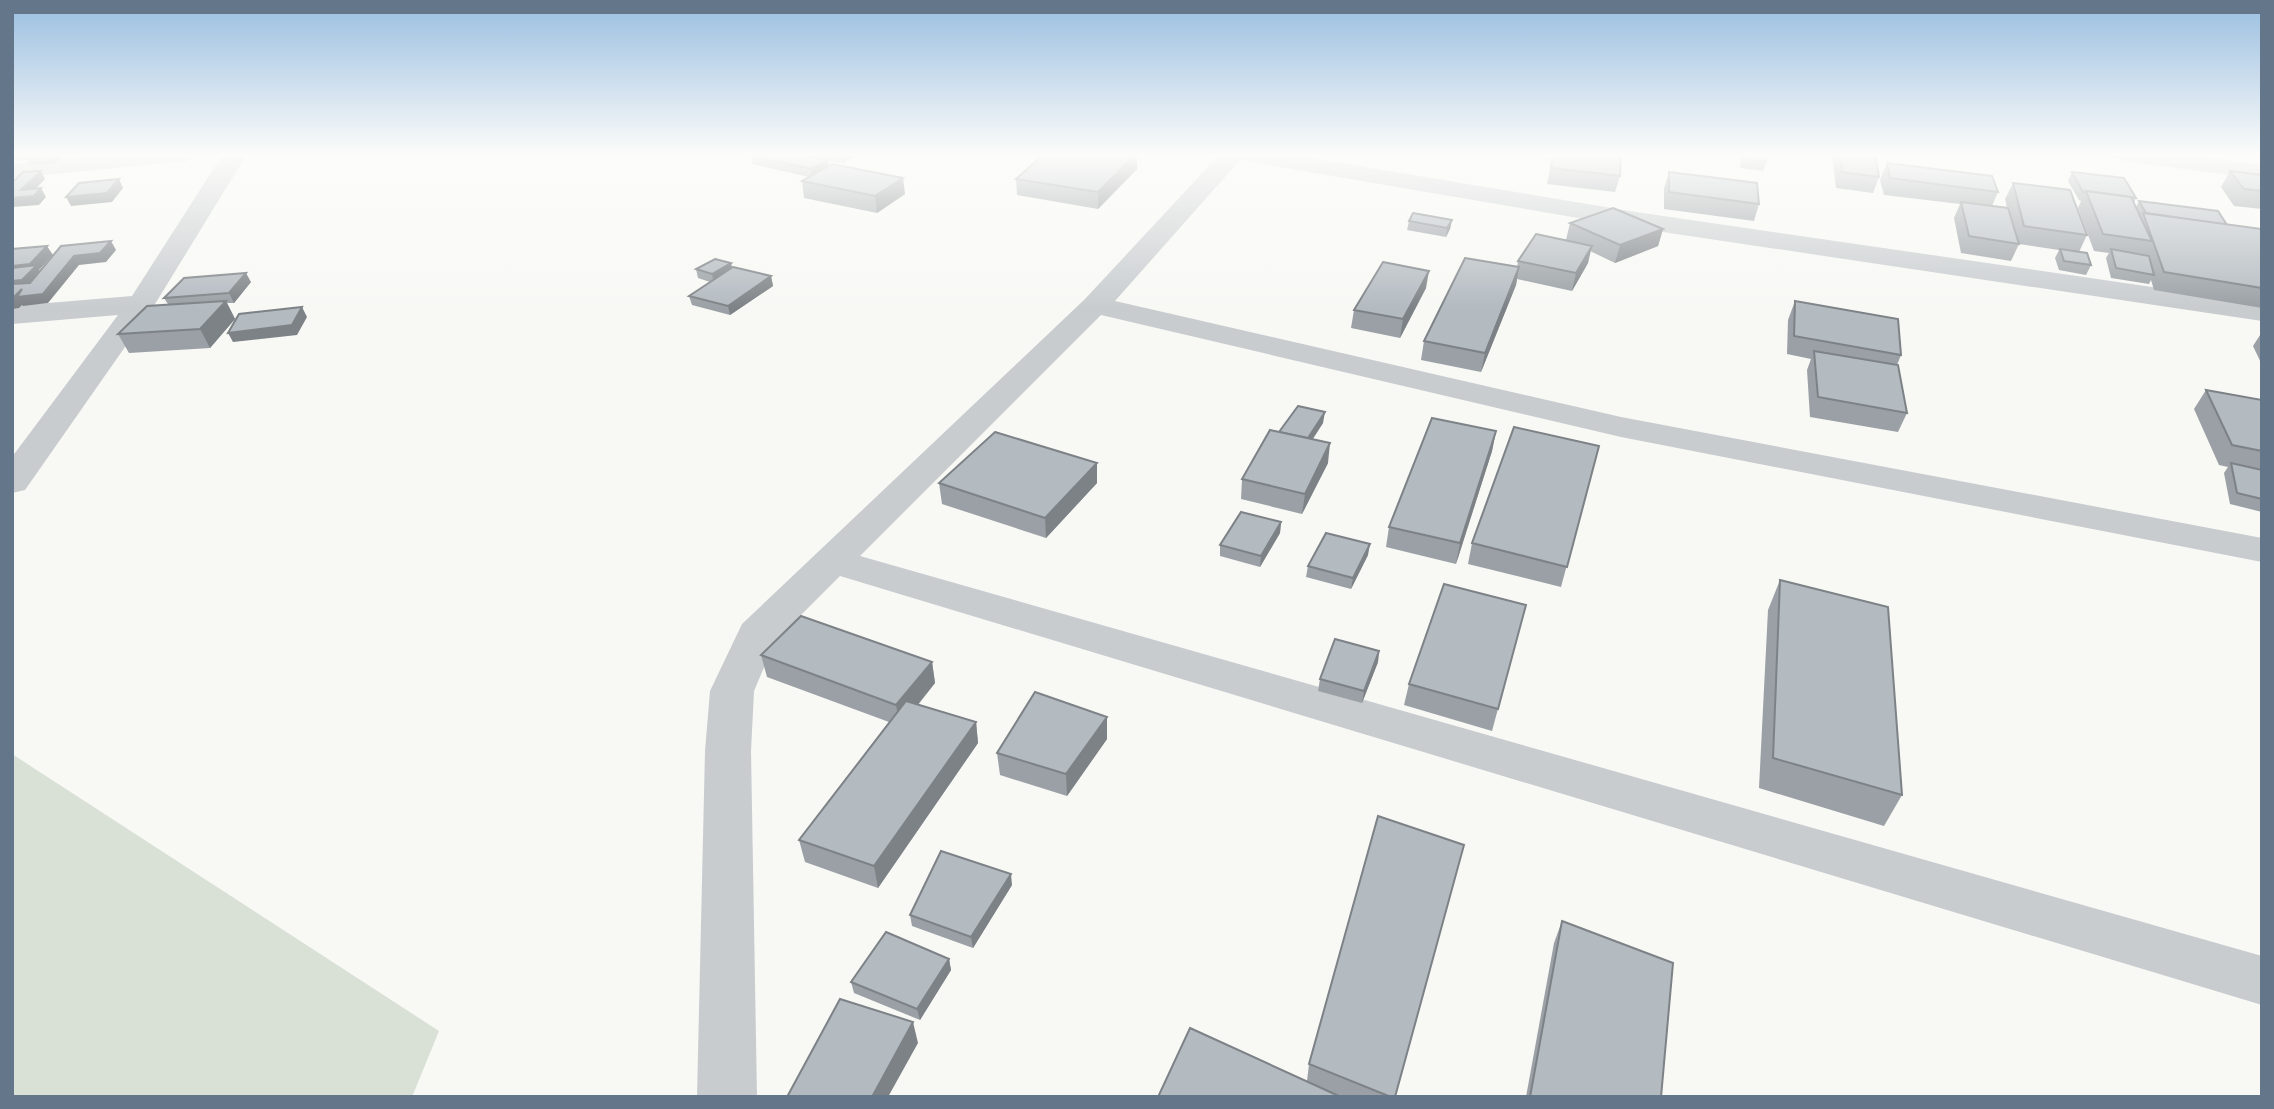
<svg xmlns="http://www.w3.org/2000/svg" width="2274" height="1109" font-family="Mulish,sans-serif">
  <style>
    .green { fill: #d9e1d6 }
    .lines { fill: none; stroke-linecap: round; stroke-linejoin: round }
    .minor { fill: #c8cccf; fill-rule: evenodd }
    .wall { fill: #9aa0a5 }
    .shaded-wall { fill: #7d8286 }
    .building { fill: #b3bac0; stroke: #7d8286; stroke-width: 2 }
  </style>
  <rect width="100%" height="100%" fill="#f8f8f5"/>
  <polygon class="green" points="12,754 439,1031 412,1097 12,1097"/>
  <g class="lines">
    <g class="minor">
      <polygon points="113,154 199,154 187,161 12,178 12,164"/>
      <polygon points="223,154 247,154 155,304 25,490 12,493 12,457 118,315 12,324 12,306 132,296"/>
      <polygon points="1220,154 1286,154 1636,212 2262,303 2262,321 1636,228 1240,160 1115,301 1621,417 2262,538 2262,562 1621,437 1101,315 860,556 2262,956 2262,1005 840,576 775,641 754,691 751,751 757,1097 697,1097 705,751 710,691 742,624 1085,299"/>
      <polygon points="2110,154 2178,154 2262,165 2262,179 2122,161"/>
    </g>
  </g>
  <g class="wall">
    <polygon points="12,154 67,154 53,164 30,165 27,160 12,161"/>
    <polygon points="752,154 858,154 843,163 828,161 829,165 905,194 877,213 804,198 802,181 809,177 752,164 750,155"/>
    <polygon points="1137,154 1137,169 1098,209 1017,195 1016,179"/>
    <polygon points="1553,154 1620,176 1615,192 1547,184"/>
    <polygon points="1741,154 1766,154 1766,162 1763,171 1740,168"/>
    <polygon points="1832,154 1875,154 1879,177 1873,193 1836,188"/>
    <polygon points="1887,163 1998,192 1992,206 2007,208 2005,199 2013,183 2087,235 2079,252 2091,265 2086,275 2059,270 2055,258 2059,250 2019,244 2011,261 1961,253 1954,218 1960,204 1884,195 1880,180"/>
    <polygon points="2230,171 2262,175 2262,209 2234,206 2221,187"/>
    <polygon points="1669,172 1759,204 1754,221 1664,209 1664,188"/>
    <polygon points="2072,172 2136,198 2134,203 2136,207 2139,201 2227,225 2262,229 2262,308 2154,290 2151,280 2149,284 2111,278 2106,258 2109,253 2094,251 2078,208 2081,201 2079,200 2068,181"/>
    <polygon points="1452,220 1450,229 1446,237 1407,230 1409,221"/>
    <polygon points="1570,223 1663,229 1658,246 1615,263 1590,251 1588,263 1572,291 1517,279 1516,285 1481,372 1421,360 1424,341 1517,267 1518,261 1566,240"/>
    <polygon points="731,263 732,268 771,276 773,286 730,315 692,305 689,296 710,282 698,278 696,269"/>
    <polygon points="251,282 234,303 227,303 235,319 210,348 129,353 118,334 168,304 164,298"/>
    <polygon points="1426,288 1400,338 1351,328 1354,310"/>
    <polygon points="1795,301 1901,355 1897,365 1907,413 1898,432 1810,417 1807,370 1811,359 1787,354 1788,320"/>
    <polygon points="2262,332 2262,365 2253,346"/>
    <polygon points="2206,390 2262,400 2262,512 2230,504 2224,473 2228,467 2219,465 2194,409"/>
    <polygon points="1323,423 1313,439 1328,463 1302,514 1241,499 1242,479 1279,432"/>
    <polygon points="1496,431 1492,451 1456,564 1386,547 1389,527"/>
    <polygon points="1599,446 1561,587 1468,564 1472,543"/>
    <polygon points="939,483 1097,483 1046,538 942,504"/>
    <polygon points="1281,522 1280,533 1260,567 1220,556 1220,545"/>
    <polygon points="1368,555 1351,589 1306,577 1308,566"/>
    <polygon points="1780,580 1902,795 1884,826 1759,788 1768,610"/>
    <polygon points="1526,605 1492,731 1404,705 1409,684"/>
    <polygon points="1379,651 1378,662 1362,703 1318,691 1320,679"/>
    <polygon points="761,655 932,662 935,683 918,705 976,722 978,743 878,888 805,862 799,840 889,722 767,677"/>
    <polygon points="1107,739 1067,796 1000,775 997,753"/>
    <polygon points="1012,885 973,948 912,926 910,915"/>
    <polygon points="1562,921 1661,1097 1526,1097 1554,943"/>
    <polygon points="949,959 951,970 920,1020 854,993 851,982"/>
    <polygon points="1309,1064 1395,1097 1158,1097 1307,1081"/>
  </g>
  <g class="shaded-wall">
    <polygon points="51,154 67,154 53,164 48,156"/>
    <polygon points="842,154 858,154 843,163"/>
    <polygon points="1136,154 1137,154 1137,169 1098,209 1098,192"/>
    <polygon points="828,160 829,169 813,178 811,169"/>
    <polygon points="41,171 45,179 28,197 41,188 46,197 39,205 12,207 12,198"/>
    <polygon points="903,178 905,194 877,213 875,196"/>
    <polygon points="119,179 123,188 112,202 71,206 66,197"/>
    <polygon points="1452,220 1450,229 1446,237 1447,228"/>
    <polygon points="1663,229 1658,246 1615,263 1620,245"/>
    <polygon points="111,241 116,250 106,262 79,265 48,303 23,306 22,305 19,308 12,309 12,266 47,246 53,255 39,270 42,274 74,256"/>
    <polygon points="1592,246 1588,263 1572,291 1576,273"/>
    <polygon points="731,263 733,273 714,283 712,274"/>
    <polygon points="1519,267 1516,285 1481,372 1485,353"/>
    <polygon points="1429,271 1426,288 1400,338 1403,319"/>
    <polygon points="246,273 251,282 234,303 229,293"/>
    <polygon points="771,276 773,286 730,315 728,306"/>
    <polygon points="226,301 235,319 210,348 200,329"/>
    <polygon points="302,307 307,317 297,335 233,342 228,333"/>
    <polygon points="1325,412 1323,423 1305,450 1306,440"/>
    <polygon points="1496,431 1492,451 1456,564 1460,543"/>
    <polygon points="1330,443 1328,463 1302,514 1305,494"/>
    <polygon points="1097,463 1097,483 1046,538 1045,518"/>
    <polygon points="1281,522 1280,533 1260,567 1261,556"/>
    <polygon points="1370,544 1368,555 1351,589 1353,578"/>
    <polygon points="1379,651 1378,662 1362,703 1364,691"/>
    <polygon points="932,662 935,683 900,726 896,705"/>
    <polygon points="1107,717 1107,739 1067,796 1066,774"/>
    <polygon points="976,722 978,743 878,888 874,866"/>
    <polygon points="1011,874 1012,885 973,948 971,937"/>
    <polygon points="949,959 951,970 920,1020 917,1009"/>
    <polygon points="913,1022 918,1043 888,1097 872,1097"/>
  </g>
  <g class="building">
    <polygon points="30,154 51,154 48,156 26,157"/>
    <polygon points="752,154 801,154 828,160 811,169 750,155"/>
    <polygon points="1044,154 1136,154 1098,192 1016,179"/>
    <polygon points="1553,154 1606,154 1621,156 1620,176 1551,168"/>
    <polygon points="1743,154 1766,154 1766,162 1743,159"/>
    <polygon points="1840,154 1875,154 1879,177 1842,172"/>
    <polygon points="1887,163 1992,176 1998,192 1890,178"/>
    <polygon points="832,164 903,178 875,196 802,181"/>
    <polygon points="41,171 21,190 41,188 34,196 12,198 12,183 23,172"/>
    <polygon points="2230,171 2262,175 2262,191 2244,189"/>
    <polygon points="1669,172 1757,183 1759,204 1669,192"/>
    <polygon points="2072,172 2124,178 2136,198 2086,191 2086,192 2083,192"/>
    <polygon points="119,179 107,193 66,197 79,183"/>
    <polygon points="2013,183 2070,190 2087,235 2024,226"/>
    <polygon points="2086,191 2131,197 2152,241 2103,234"/>
    <polygon points="2139,201 2218,211 2227,225 2146,213"/>
    <polygon points="1961,202 2008,208 2019,244 1969,236"/>
    <polygon points="1613,208 1663,229 1620,245 1570,223"/>
    <polygon points="1413,213 1452,220 1447,228 1409,221"/>
    <polygon points="2143,213 2262,229 2262,288 2164,272"/>
    <polygon points="1536,234 1592,246 1576,273 1518,261"/>
    <polygon points="111,241 100,253 74,256 43,294 17,297 22,289 12,299 12,284 30,283 61,246"/>
    <polygon points="47,246 30,264 12,266 12,249"/>
    <polygon points="2060,249 2087,253 2091,265 2064,261"/>
    <polygon points="2111,249 2149,256 2154,275 2116,268"/>
    <polygon points="1465,258 1519,267 1485,353 1424,341"/>
    <polygon points="715,259 731,263 712,274 696,269"/>
    <polygon points="1383,262 1429,271 1403,319 1354,310"/>
    <polygon points="37,265 22,280 12,281 12,268"/>
    <polygon points="733,267 771,276 728,306 689,296"/>
    <polygon points="246,273 229,293 164,298 184,278"/>
    <polygon points="226,301 200,329 118,334 147,306"/>
    <polygon points="1795,301 1898,319 1901,355 1794,336"/>
    <polygon points="302,307 292,325 228,333 239,314"/>
    <polygon points="1814,351 1898,365 1907,413 1818,397"/>
    <polygon points="2206,390 2262,400 2262,451 2232,445"/>
    <polygon points="1298,406 1325,412 1308,438 1279,432"/>
    <polygon points="1432,418 1496,431 1460,543 1389,527"/>
    <polygon points="1514,427 1599,446 1567,567 1472,543"/>
    <polygon points="1270,430 1330,443 1305,494 1242,479"/>
    <polygon points="995,432 1097,463 1045,518 939,483"/>
    <polygon points="2231,463 2262,470 2262,499 2237,493"/>
    <polygon points="1241,512 1281,522 1261,556 1220,545"/>
    <polygon points="1326,533 1370,544 1353,578 1308,566"/>
    <polygon points="1780,580 1888,607 1902,795 1773,758"/>
    <polygon points="1444,584 1526,605 1498,709 1409,684"/>
    <polygon points="801,616 932,662 896,705 761,655"/>
    <polygon points="1335,639 1379,651 1364,691 1320,679"/>
    <polygon points="1035,692 1107,717 1066,774 997,753"/>
    <polygon points="906,701 976,722 874,866 799,840"/>
    <polygon points="1378,816 1464,845 1395,1097 1391,1097 1309,1064"/>
    <polygon points="941,851 1011,874 971,937 910,915"/>
    <polygon points="1562,921 1673,963 1661,1097 1530,1097"/>
    <polygon points="886,932 949,959 917,1009 851,982"/>
    <polygon points="840,999 913,1022 872,1097 787,1097"/>
    <polygon points="1190,1028 1341,1097 1158,1097"/>
  </g>
  <linearGradient id="sky" x2="0" y2="1"><stop stop-color="#99bee0"/><stop offset="0.5" stop-color="#fcfcfa"/><stop offset="1" stop-color="#fcfcfa" stop-opacity="0"/></linearGradient>
  <rect width="2274" height="309" fill="url(#sky)"/>
  <rect width="2274" height="1109" fill="none" stroke="#647689" stroke-width="28"/>
</svg>
